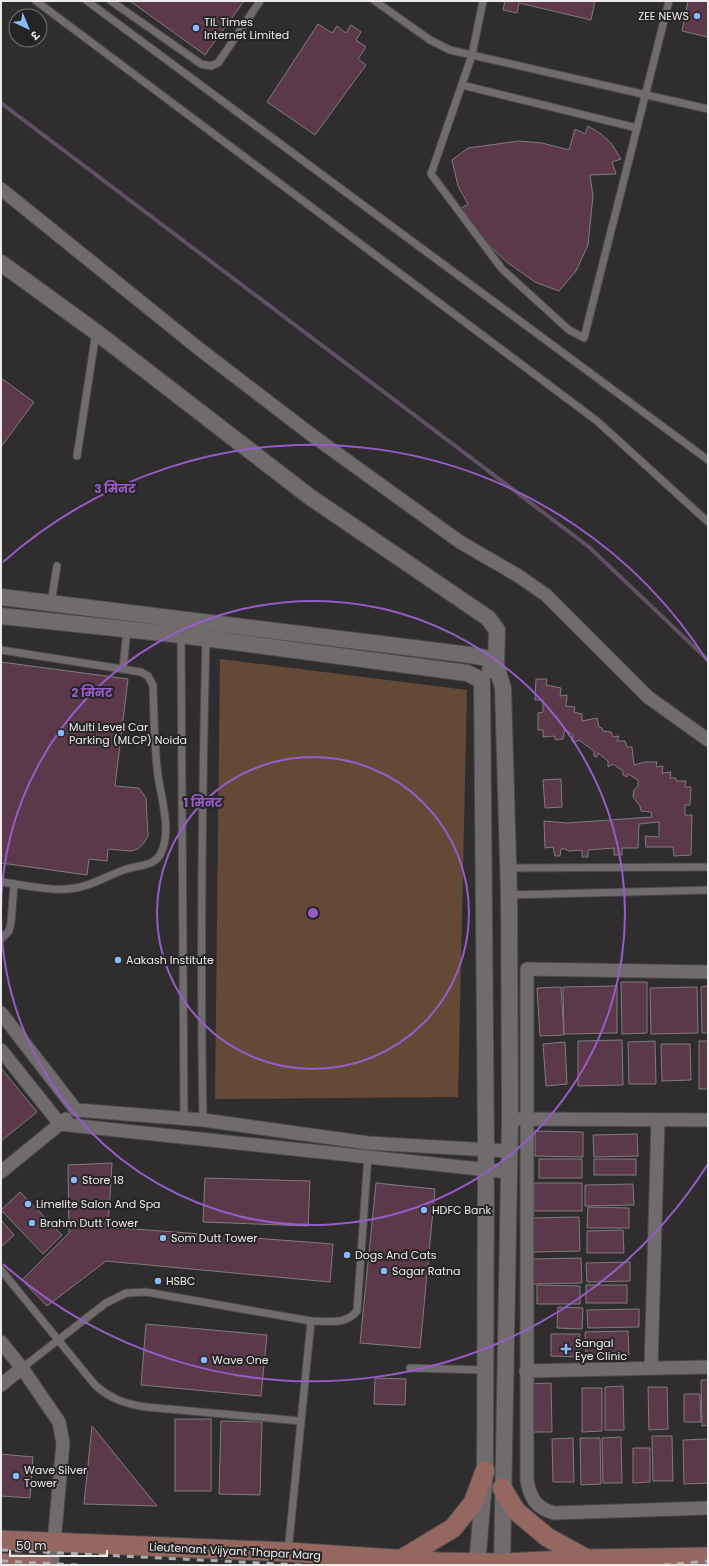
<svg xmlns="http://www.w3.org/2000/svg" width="709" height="1566" font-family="Poppins,'Noto Sans Devanagari',sans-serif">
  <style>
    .green { fill: #644936 }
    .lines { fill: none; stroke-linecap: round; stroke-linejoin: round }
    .stream { stroke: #615063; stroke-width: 4 }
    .building { fill: #5c384b; stroke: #7f7c7d }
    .service-casing { stroke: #4b4949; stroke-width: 9 }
    .minor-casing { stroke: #4b4949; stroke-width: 15 }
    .tertiary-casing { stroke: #4b4949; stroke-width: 18 }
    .secondary-casing { stroke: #4b4949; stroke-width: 21 }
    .service { stroke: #706c6d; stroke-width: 7 }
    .minor { stroke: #706c6d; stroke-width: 13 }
    .tertiary { stroke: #706c6d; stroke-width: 16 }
    .secondary { stroke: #946860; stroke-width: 19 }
    .rail { stroke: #aeacad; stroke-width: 3; stroke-dasharray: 7 7; stroke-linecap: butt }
    .ring { fill: none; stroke: #975cca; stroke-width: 2 }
    .poi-dot { fill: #87bbfb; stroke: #262424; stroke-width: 1.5 }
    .labels { text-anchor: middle; stroke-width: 4; stroke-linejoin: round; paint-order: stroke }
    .poi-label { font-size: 11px; fill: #eceaeb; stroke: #262424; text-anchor: start }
    .street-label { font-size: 11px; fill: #eceaeb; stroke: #262424 }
    .centre { fill: #975cca; stroke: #262424; stroke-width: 2 }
    .ring-label { font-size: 12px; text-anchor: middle; font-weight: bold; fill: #975cca; stroke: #262424; stroke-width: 4; stroke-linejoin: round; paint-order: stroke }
  </style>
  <rect width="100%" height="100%" fill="#302d2e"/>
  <polygon class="green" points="220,659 467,690 458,1097 215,1099"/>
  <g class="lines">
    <polyline class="stream" points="1,103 589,547 708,660"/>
  </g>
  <g class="building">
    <polygon points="130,1 244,1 205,55"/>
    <polygon points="505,1 595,1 591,20 519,3 517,13 503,10"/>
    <polygon points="688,1 708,1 708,37 682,31"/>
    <polygon points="318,24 332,33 337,26 346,33 351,25 361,32 356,40 366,47 358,59 366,65 315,135 267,102"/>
    <polygon points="588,126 601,134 611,143 621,159 612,162 616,174 590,175 593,196 588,245 576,271 559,291 535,282 508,263 480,237 460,209 468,204 458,186 452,160 468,148 519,141 542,143 569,150 575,129 585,134"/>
    <polygon points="1,378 34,402 1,447"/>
    <polygon points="1,662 128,679 115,786 139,788 146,798 148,836 144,843 138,849 131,851 108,849 107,861 89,859 87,875 1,863"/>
    <polygon points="536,679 547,679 546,685 561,688 560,696 567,695 566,706 575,707 574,712 582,714 582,721 597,718 599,727 602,728 603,731 611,732 613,737 619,736 617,741 625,741 627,747 632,747 634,765 645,762 657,762 656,767 663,766 662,773 671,772 670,778 676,778 676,781 686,781 685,787 691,787 690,805 685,805 685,815 692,815 691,855 674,856 673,847 646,847 645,836 659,837 659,822 639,824 638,848 622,848 622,855 614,855 614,848 588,850 588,857 582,857 582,850 568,851 566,849 561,849 560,856 555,856 553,847 545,848 544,821 567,823 652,817 651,812 641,811 640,806 633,797 634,790 638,786 638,780 628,774 627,777 623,775 623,771 613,764 608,767 608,761 598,753 597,757 594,756 594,751 579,740 576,742 572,741 573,735 565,729 563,739 556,740 554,736 543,737 543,730 538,730 538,713 543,712 543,700 535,700"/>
    <polygon points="561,779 562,807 545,808 543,780"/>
    <polygon points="621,982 647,982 647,1033 622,1034"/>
    <polygon points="617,986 617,1033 564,1034 563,987"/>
    <polygon points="708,986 708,1033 702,1033 701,987"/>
    <polygon points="561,987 564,1035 540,1036 537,988"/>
    <polygon points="697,987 698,1033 651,1034 650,988"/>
    <polygon points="622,1040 623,1085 578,1086 578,1041"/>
    <polygon points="655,1041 656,1084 629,1084 628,1042"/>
    <rect x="699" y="1041" width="9" height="48"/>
    <polygon points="565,1042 567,1084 546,1086 543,1044"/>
    <polygon points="661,1044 690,1044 691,1080 662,1081"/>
    <polygon points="1,1068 37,1112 1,1141"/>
    <polygon points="535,1131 583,1132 583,1157 535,1156"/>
    <polygon points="637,1134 638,1156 594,1157 593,1135"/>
    <rect x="539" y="1159" width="43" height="19"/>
    <rect x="594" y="1159" width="42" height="16"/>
    <polygon points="112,1163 108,1227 333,1244 330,1282 106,1261 47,1306 22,1280 69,1233 68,1165"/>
    <polygon points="205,1178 310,1181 308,1226 203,1222"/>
    <polygon points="376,1183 435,1189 420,1348 360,1343"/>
    <rect x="534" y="1183" width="48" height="28"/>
    <polygon points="633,1184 634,1205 585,1206 585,1185"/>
    <polygon points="20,1192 62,1235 43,1254 1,1210"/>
    <polygon points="588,1207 629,1208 629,1228 587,1228"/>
    <polygon points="579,1217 580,1251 533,1252 532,1218"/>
    <polygon points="1,1220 14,1235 1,1247"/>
    <polygon points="623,1230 624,1253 587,1253 587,1231"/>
    <polygon points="581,1258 582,1283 533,1284 533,1259"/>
    <polygon points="630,1262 630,1281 587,1282 586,1263"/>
    <polygon points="537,1285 580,1286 580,1304 537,1304"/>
    <rect x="586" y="1285" width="41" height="18"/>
    <polygon points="558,1307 583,1308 582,1329 557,1328"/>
    <polygon points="639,1309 639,1327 588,1328 587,1310"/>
    <polygon points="146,1324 267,1335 261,1396 141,1385"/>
    <polygon points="628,1331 629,1355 586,1356 585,1332"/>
    <polygon points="551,1334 580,1334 579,1357 551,1356"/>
    <polygon points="375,1378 406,1379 405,1405 374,1404"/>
    <polygon points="701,1380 708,1380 708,1425 702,1426"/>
    <polygon points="551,1383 552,1432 529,1432 528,1384"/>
    <polygon points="623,1386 624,1430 605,1430 605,1387"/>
    <polygon points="648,1387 667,1387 668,1429 649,1430"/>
    <polygon points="582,1388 602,1388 602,1431 582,1432"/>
    <polygon points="684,1394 700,1394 701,1422 684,1422"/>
    <rect x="175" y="1419" width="36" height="72"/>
    <polygon points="221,1421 262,1422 260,1495 219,1494"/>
    <polygon points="92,1426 157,1506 84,1504"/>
    <polygon points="652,1436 672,1436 673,1481 653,1481"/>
    <polygon points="621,1437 622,1483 603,1483 602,1438"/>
    <polygon points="573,1438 574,1482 553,1482 552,1439"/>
    <polygon points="580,1438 600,1438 601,1484 581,1485"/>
    <polygon points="708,1439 708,1483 684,1484 683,1440"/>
    <polygon points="633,1448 650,1448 650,1482 633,1483"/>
    <polygon points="1,1454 33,1457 30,1498 1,1496"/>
  </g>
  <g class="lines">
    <defs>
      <g id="service">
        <polyline points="36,1 597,421 708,522"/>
        <polyline points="87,1 708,460"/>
        <polyline points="111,1 201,64 211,66 218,63 260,1"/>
        <polyline points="375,1 430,40 450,50 708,109"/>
        <polyline points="462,85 637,128 584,338 569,330 502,269 431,174 472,55 483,1"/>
        <polyline points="637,128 669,1"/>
        <polyline points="77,456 96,332"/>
        <polyline points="51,603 57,566"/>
        <polyline points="181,635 184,1118"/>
        <path d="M1,650L141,672L148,676L153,685C154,715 154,746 158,775C161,798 172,831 161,853C155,866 139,865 127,869C110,874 94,885 76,888C52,892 25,885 1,882"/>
        <polyline points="123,669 127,630"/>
        <polyline points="508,868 708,867"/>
        <polyline points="509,895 708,890"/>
        <polyline points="1,939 9,931 11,923 14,884"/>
        <path d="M203,1120C200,959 202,799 206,639"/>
        <path d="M1,1270L95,1385C111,1399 125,1404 146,1407L301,1421"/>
        <path d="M311,1321C328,1321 346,1325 357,1311L368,1155"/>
        <polyline points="22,1368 106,1303 126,1293 146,1292 311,1321 288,1552"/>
        <polyline points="410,1368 485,1370"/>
      </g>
      <g id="minor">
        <polyline points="1,189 198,348 313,436 460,542 517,575 546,595 648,697 708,740"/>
        <path d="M708,972L527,969V1480C530,1498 536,1508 554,1513L708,1508"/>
        <polyline points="1,1013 76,1110 203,1120 368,1143 508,1151"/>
        <polyline points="1,1050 60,1124 508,1172"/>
        <polyline points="518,1119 708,1120"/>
        <polyline points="1,1172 66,1119"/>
        <polyline points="1,1342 22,1368 59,1422 63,1443 52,1565"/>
        <polyline points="651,1368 658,1121"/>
        <polyline points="526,1371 708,1367"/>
        <polyline points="1,1385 22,1368"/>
      </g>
      <g id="tertiary">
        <polyline points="1,263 96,332 310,497 488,618 497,630 496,665 490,670"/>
        <polyline points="1,597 470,655 486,658 496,665 503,688 509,895 510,1118 502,1565"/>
        <polyline points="1,616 181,635 467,673 479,679 482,682 486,1150 485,1471 477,1565"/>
      </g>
      <g id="secondary">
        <polyline points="502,1488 516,1511 547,1537 587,1559"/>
        <polyline points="1,1540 288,1552 440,1562 502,1563 587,1559 708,1557"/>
        <polyline points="400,1560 453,1528 473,1503 485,1471"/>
        <polyline points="1,1563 44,1565"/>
      </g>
    </defs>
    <use href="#service" class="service-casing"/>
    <use href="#minor" class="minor-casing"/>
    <use href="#tertiary" class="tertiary-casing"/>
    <use href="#secondary" class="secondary-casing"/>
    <use href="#service" class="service"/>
    <use href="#minor" class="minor"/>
    <use href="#tertiary" class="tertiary"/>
    <use href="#secondary" class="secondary"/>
    <g class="rail">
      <polyline points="1,1550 301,1565"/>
      <polyline points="1,1561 77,1565"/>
      <polyline points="663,1565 708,1561"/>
    </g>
  </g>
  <g class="ring">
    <circle cx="313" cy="913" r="156"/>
    <path d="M1 910A312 312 0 1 1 1 916"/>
    <path d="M708 1164A468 468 0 0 1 3 1264M3 562A468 468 0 0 1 708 662"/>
  </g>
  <g class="poi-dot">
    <circle cx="697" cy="16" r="4"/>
    <circle cx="196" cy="28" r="4"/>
    <circle cx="61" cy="733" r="4"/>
    <circle cx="118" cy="960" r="4"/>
    <circle cx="74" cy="1180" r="4"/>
    <circle cx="28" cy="1204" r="4"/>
    <circle cx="424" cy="1210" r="4"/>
    <circle cx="32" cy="1223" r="4"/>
    <circle cx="163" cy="1238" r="4"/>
    <circle cx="347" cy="1255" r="4"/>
    <circle cx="384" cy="1271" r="4"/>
    <circle cx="158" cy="1281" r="4"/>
    <path d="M564 1343h4v4h4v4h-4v4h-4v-4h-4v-4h4z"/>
    <circle cx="204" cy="1360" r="4"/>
    <circle cx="16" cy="1476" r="4"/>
  </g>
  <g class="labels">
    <g class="poi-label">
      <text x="689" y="20" text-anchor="end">ZEE NEWS</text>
      <text x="204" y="26">TIL Times<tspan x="204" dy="13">Internet Limited</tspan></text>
      <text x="69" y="731">Multi Level Car<tspan x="69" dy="13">Parking (MLCP) Noida</tspan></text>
      <text x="126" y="964">Aakash Institute</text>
      <text x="82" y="1184">Store 18</text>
      <text x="36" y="1208">Limelite Salon And Spa</text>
      <text x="432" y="1214">HDFC Bank</text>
      <text x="40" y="1227">Brahm Dutt Tower</text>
      <text x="171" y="1242">Som Dutt Tower</text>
      <text x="355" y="1259">Dogs And Cats</text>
      <text x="392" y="1275">Sagar Ratna</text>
      <text x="166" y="1285">HSBC</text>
      <text x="575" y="1347">Sangal<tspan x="575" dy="13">Eye Clinic</tspan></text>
      <text x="212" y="1364">Wave One</text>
      <text x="24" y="1474">Wave Silver<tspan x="24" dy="13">Tower</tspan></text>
    </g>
    <g class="street-label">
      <text transform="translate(235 1551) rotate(3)" y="4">Lieutenant Vijyant Thapar Marg</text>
    </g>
  </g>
  <circle cx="313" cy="913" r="6" class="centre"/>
  <g class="ring-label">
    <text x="115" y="493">3 मिनट</text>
    <text x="92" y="697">2 मिनट</text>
    <text x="203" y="807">1 मिनट</text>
  </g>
  <rect width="709" height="1566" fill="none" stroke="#eceaeb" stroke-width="4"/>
  <g transform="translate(28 28) rotate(136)"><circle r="19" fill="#262424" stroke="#757374"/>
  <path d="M0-3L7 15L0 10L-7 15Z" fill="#87bbfb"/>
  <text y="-6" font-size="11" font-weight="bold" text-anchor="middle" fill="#eceaeb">उ</text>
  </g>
  <path d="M10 1550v6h97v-6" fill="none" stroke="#eceaeb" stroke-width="2"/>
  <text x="16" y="1550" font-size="12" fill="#eceaeb" stroke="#262424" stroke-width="3" paint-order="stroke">50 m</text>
</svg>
